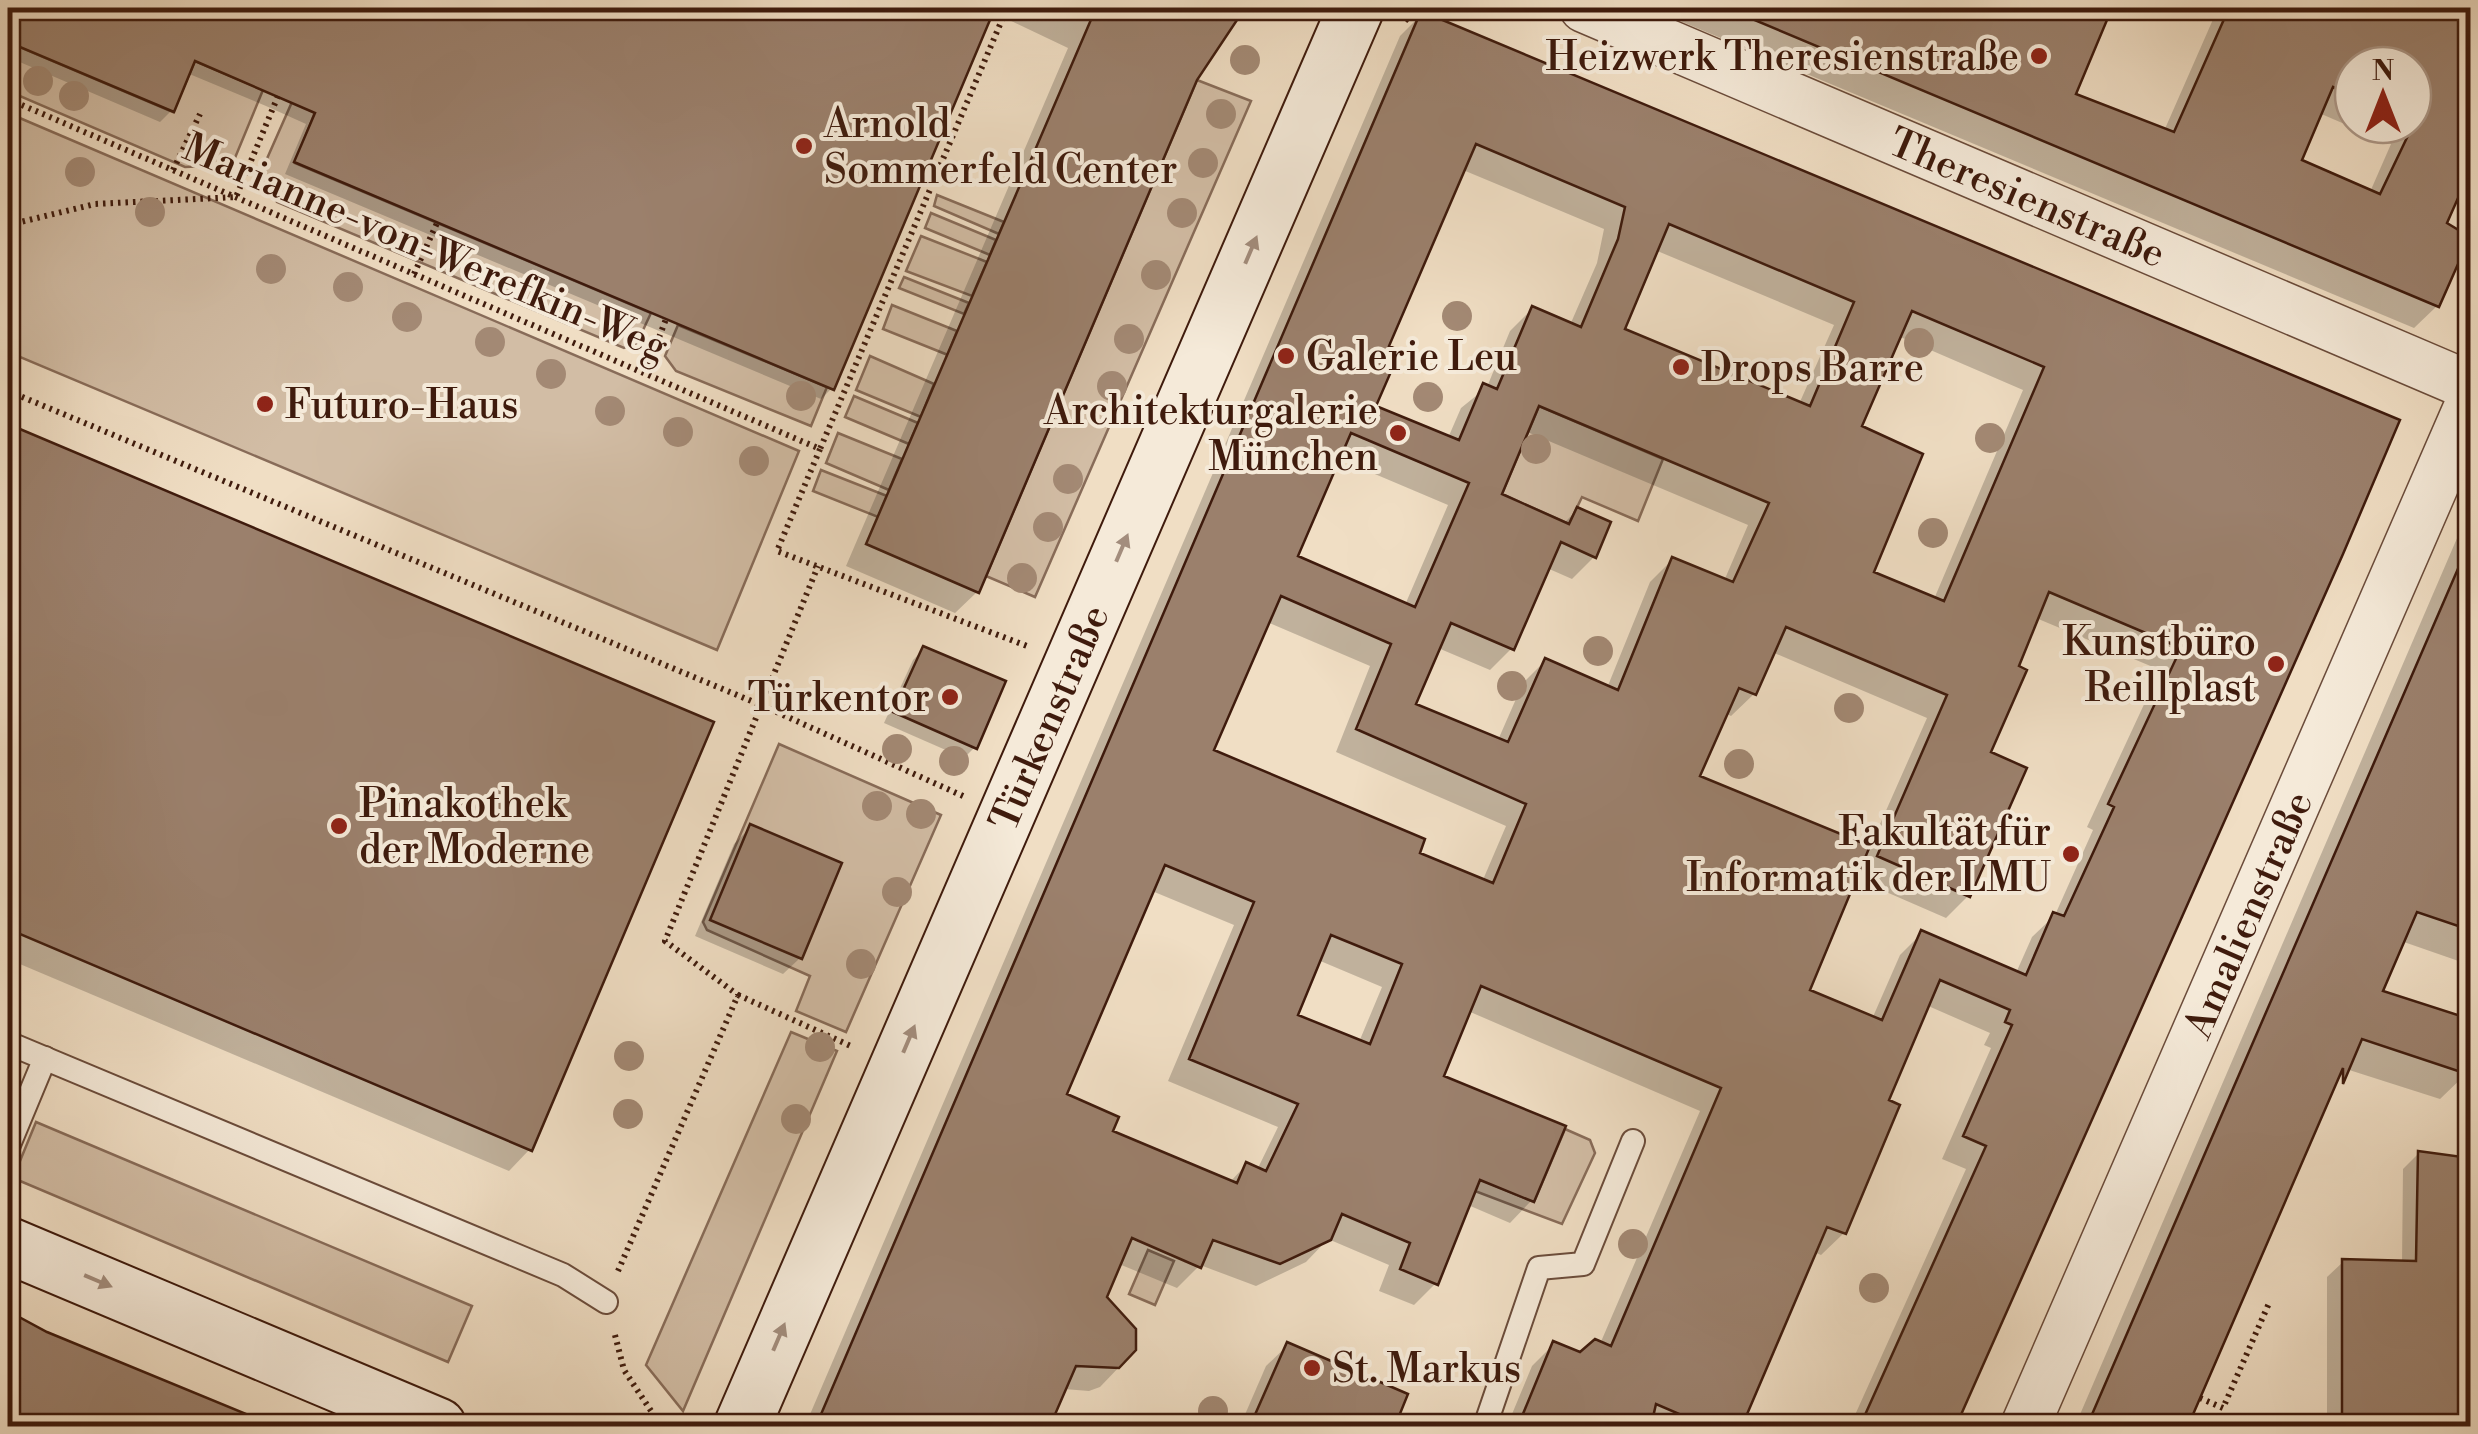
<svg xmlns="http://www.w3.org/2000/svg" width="2478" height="1434" font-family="'Libre Bodoni',serif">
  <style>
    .green { fill: #d2bda5; stroke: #886c59; stroke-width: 2.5 }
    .shadow { fill: #0003; fill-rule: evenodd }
    .building { fill: #9b806c; stroke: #3f1b0d; stroke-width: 2.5; fill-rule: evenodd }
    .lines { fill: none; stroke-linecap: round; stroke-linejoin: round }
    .lane-casing { stroke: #6b4c3b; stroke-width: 26 }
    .street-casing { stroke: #6b4c3b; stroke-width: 51 }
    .secondary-casing { stroke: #3f1b0d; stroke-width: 59 }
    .path { stroke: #3f1b0d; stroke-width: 6; stroke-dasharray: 2.5 5; stroke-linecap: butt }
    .lane { stroke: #f5ead9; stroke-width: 22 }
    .street { stroke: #f5ead9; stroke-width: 48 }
    .secondary { stroke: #f5ead9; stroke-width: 55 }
    .tree { fill: #a38974 }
    .oneway { fill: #a38d7d }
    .poi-dot { fill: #8f2418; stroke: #f5ead9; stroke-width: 4 }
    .labels { text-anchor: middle; stroke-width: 8; stroke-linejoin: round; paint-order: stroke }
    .poi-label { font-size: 40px; fill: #3f1b0d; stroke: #f5ead9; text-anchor: start }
    .street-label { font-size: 40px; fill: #3f1b0d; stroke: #f5ead9 }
  </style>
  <rect width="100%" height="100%" fill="#f0dec4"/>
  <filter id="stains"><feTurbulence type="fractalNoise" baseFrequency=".002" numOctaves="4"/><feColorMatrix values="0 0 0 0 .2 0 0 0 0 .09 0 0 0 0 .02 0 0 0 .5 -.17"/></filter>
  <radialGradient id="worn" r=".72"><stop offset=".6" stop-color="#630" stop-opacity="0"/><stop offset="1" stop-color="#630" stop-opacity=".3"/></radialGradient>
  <g class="green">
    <polygon points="8,42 173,112 195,61 263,90 232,165 185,167 8,91"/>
    <polygon points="1197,80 1251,101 1035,597 986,576"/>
    <polygon points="292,102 315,112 295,163 651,313 637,343 624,348 277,202 258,179"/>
    <polygon points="8,113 799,451 717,650 8,352"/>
    <polygon points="937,195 1004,222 999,234 934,206"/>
    <polygon points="931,213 996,240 990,255 925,228"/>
    <polygon points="921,236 987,262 972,296 906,271"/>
    <polygon points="904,277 969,303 964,314 899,288"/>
    <polygon points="892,305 957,331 948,355 883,329"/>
    <polygon points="678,325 827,387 811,426 676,371 665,356"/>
    <polygon points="870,356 934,384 921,417 856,390"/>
    <polygon points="854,396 918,423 909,444 845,417"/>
    <polygon points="1539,406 1663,459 1638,521 1582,497 1569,524 1502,494"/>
    <polygon points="838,433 902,459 889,490 826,463"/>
    <polygon points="821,470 887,496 878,517 813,491"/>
    <polygon points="779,744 941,815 846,1032 796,1011 810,976 707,930 703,922"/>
    <polygon points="791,1032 837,1051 683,1411 646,1365"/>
    <polygon points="36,1122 472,1306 448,1362 13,1178"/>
    <polygon points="1565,1129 1590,1140 1595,1153 1562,1224 1417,1169 1422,1155 1534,1202"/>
    <polygon points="1148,1250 1174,1261 1155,1305 1129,1294"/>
  </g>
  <g class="shadow">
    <polygon points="8,8 992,8 832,388 821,399 285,174 306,124 266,106 187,73 171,111 160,122 8,57"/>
    <polygon points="1009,8 1242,8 1195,78 977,592 955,613 846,566 1068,48 1007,19"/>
    <path d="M1649,8H2110L2073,95L2164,131L2218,8H2470V180L2465,177L2444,225L2469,235L2437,306L2414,328ZM2353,65H2413V125H2353ZM2319,113L2391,144L2370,192L2299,161Z"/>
    <path d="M1422,14L2397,421L2072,1166L1954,1426H1850L1966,1169L1942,1159L1991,1048L1984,1045L1990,1033L1926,1005L1886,1102L1844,1233L1821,1255L1814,1252L1738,1426H1507L1532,1366L1554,1344L1581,1355L1600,1344L1700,1111L1468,1011L1440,1077L1532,1200L1510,1223L1468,1205L1436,1283L1414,1305L1379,1291L1389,1265L1328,1239L1306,1262L1256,1286L1200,1265L1177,1288L1119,1264L1104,1298L1123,1363L1100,1387L1089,1391L1064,1389L1049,1424L1054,1426H805L1400,36ZM1463,170L1604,229L1597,263L1570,325L1532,309L1510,331L1487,387L1461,408L1448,438L1373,407L1386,348ZM1655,250L1834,325L1799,404L1621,330ZM1898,336L2023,390L1934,599L1870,573L1858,428ZM1525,431L1748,525L1724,581L1672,560L1650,582L1607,688L1545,661L1523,683L1498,740L1413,705L1438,648L1490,670L1512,648L1547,568L1572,579L1594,557L1577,510L1563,524L1498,495ZM1337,458L1448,505L1405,605L1295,557ZM2036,618L2160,670L2087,827L2093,830L2055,915L2032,937L2016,973L1922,933L1900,955L1872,1019L1807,992L1854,878L1946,918L1968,896L1988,754ZM1267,622L1370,666L1336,752L1506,826L1482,882L1417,854L1211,751ZM1772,652L1927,718L1869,849L1697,777L1725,713L1731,716L1754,694ZM1152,891L1234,925L1168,1081L1278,1127L1257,1170L1246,1165L1229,1183L1110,1132L1064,1096ZM1318,960L1382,987L1359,1042L1295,1016Z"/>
    <polygon points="8,426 711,724 530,1149 509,1171 8,959"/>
    <polygon points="2470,508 2470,779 2449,830 2470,839 2470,965 2401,941 2379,992 2470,1022 2467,1073 2440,1099 2346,1069 2328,1095 2185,1426 2075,1426"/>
    <polygon points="924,649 975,747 964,758 884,723 913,660"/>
    <polygon points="751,827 800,958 783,974 695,936 734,844"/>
    <polygon points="2419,1153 2470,1160 2470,1278 2463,1278 2463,1426 2470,1426 2327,1426 2327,1277 2343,1262 2402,1263 2403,1169"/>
    <polygon points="8,1315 271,1426 8,1426"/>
    <polygon points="1288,1345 1405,1395 1392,1426 1240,1426 1266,1366"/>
  </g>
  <g class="building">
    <polygon points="8,8 995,8 834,390 294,162 315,113 195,61 174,112 8,42"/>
    <polygon points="1096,8 1245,8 1197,80 979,593 866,544"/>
    <path d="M1726,8H2112L2076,94L2174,132L2229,8H2470V171L2447,223L2470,237L2439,307ZM2353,65H2413V125L2380,194L2302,160L2333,87L2353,96Z"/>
    <path d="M1421,11L2400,420L2343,554L1956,1426H1860L1986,1146L1963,1136L2012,1025L2005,1022L2010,1010L1940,980L1889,1100L1900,1105L1846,1234L1827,1227L1742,1426H1707L1656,1404L1651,1426H1518L1553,1341L1580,1352L1595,1339L1611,1346L1721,1088L1481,986L1444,1076L1566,1126L1534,1202L1480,1180L1438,1285L1400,1269L1410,1243L1342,1214L1331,1240L1280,1264L1213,1240L1201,1268L1132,1238L1107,1297L1136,1329V1350L1119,1368L1076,1366L1050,1426H816ZM1476,144L1625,207L1618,239L1581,327L1532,306L1497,389L1483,383L1459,440L1376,406L1400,351L1389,346ZM1669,224L1854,302L1810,406L1625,329ZM1912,311L2044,367L1944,601L1874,572L1923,454L1862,426ZM1539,406L1769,503L1733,582L1672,557L1618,690L1545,658L1508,742L1416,704L1451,623L1514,650L1561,542L1596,558L1611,522L1577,507L1569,524L1502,494ZM1351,433L1469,483L1415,607L1298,556ZM2049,592L2181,648L2108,804L2114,807L2064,916L2053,912L2026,975L1921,930L1882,1020L1810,990L1870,846L1700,776L1739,688L1756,695L1786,627L1947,695L1877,856L1970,897L2027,768L1991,752L2027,670L2019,666ZM1281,596L1391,644L1356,729L1526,804L1493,883L1420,853L1425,839L1214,750ZM1165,865L1254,902L1189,1059L1298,1104L1266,1171L1246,1162L1237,1183L1113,1131L1119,1117L1067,1094ZM1331,935L1402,964L1370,1044L1298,1015Z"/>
    <polygon points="8,424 714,722 532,1151 8,929"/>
    <polygon points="2470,541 2470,930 2417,912 2383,991 2470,1019 2470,1075 2362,1039 2343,1084 2343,1068 2188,1426 2087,1426"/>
    <polygon points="923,646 1006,681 977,749 893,712"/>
    <polygon points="750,824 842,863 802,959 710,920"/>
    <polygon points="2418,1151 2470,1158 2465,1426 2342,1425 2342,1259 2416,1261"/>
    <polygon points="8,1311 47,1332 275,1426 8,1426"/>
    <polygon points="1287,1342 1408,1394 1395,1426 1250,1426"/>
  </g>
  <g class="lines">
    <defs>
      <g id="lane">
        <polyline points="8,1043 563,1275 606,1302"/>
        <polyline points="8,1147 45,1058"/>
        <polyline points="1485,1426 1539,1268 1583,1264 1633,1141"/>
      </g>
      <g id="street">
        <path id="s1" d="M1584,8L2470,386"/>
        <path id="s2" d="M2025,1426L2470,403"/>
      </g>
      <g id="secondary">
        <polyline points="8,1245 438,1426"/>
        <path id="s3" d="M742,1426L1356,8"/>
      </g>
    </defs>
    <use href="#lane" class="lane-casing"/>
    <use href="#street" class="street-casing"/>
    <use href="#secondary" class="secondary-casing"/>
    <g class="path">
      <polyline points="1405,21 1417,8"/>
      <polyline points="8,99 820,449 1007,8"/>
      <polyline points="173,170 200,114"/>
      <polyline points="8,225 95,204 236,197 278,96"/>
      <polyline points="414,274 437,223"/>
      <polyline points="646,372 666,319"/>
      <polyline points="8,391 761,705 963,796"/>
      <polyline points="820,449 777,551 1027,646"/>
      <polyline points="738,995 853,1047"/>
      <polyline points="618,1271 738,995 665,941 818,566"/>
      <polyline points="615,1335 624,1370 661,1426"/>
      <polyline points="2200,1398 2223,1408 2270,1301"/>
    </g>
    <use href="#lane" class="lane"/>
    <use href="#street" class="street"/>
    <use href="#secondary" class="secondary"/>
  </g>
  <g class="tree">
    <circle cx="1245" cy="60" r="15"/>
    <circle cx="38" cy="81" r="15"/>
    <circle cx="74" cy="96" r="15"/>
    <circle cx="1221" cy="114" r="15"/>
    <circle cx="1203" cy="163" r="15"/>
    <circle cx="80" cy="172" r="15"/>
    <circle cx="150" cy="212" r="15"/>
    <circle cx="1182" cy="213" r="15"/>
    <circle cx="271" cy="269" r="15"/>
    <circle cx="1156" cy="275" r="15"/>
    <circle cx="348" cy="287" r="15"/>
    <circle cx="1457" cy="316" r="15"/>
    <circle cx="407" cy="317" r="15"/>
    <circle cx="1129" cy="339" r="15"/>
    <circle cx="490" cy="342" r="15"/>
    <circle cx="1919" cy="343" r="15"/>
    <circle cx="551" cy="374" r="15"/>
    <circle cx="1112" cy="386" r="15"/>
    <circle cx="801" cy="396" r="15"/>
    <circle cx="1428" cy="397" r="15"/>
    <circle cx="610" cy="411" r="15"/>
    <circle cx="678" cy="432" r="15"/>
    <circle cx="1990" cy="438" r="15"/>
    <circle cx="1536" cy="449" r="15"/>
    <circle cx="754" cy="461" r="15"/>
    <circle cx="1068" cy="479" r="15"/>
    <circle cx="1048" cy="527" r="15"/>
    <circle cx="1933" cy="533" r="15"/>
    <circle cx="1022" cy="578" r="15"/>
    <circle cx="1598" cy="651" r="15"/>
    <circle cx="1512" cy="686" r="15"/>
    <circle cx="1849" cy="708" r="15"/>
    <circle cx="897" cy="749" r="15"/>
    <circle cx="954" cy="761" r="15"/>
    <circle cx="1739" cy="764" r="15"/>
    <circle cx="877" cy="806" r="15"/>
    <circle cx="921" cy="814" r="15"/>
    <circle cx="897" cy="892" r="15"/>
    <circle cx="861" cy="964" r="15"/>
    <circle cx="820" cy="1047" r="15"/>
    <circle cx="629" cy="1056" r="15"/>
    <circle cx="628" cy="1114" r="15"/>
    <circle cx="796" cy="1119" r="15"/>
    <circle cx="1633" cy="1244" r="15"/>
    <circle cx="1874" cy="1288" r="15"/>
    <circle cx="1213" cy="1411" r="15"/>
  </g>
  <defs><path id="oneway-solid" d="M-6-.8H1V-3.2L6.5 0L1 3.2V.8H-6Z" transform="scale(2.5)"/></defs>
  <g class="oneway">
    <use href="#oneway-solid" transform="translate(1251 250) rotate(-67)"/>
    <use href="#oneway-solid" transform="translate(1122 548) rotate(-67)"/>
    <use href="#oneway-solid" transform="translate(909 1039) rotate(-67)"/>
    <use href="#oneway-solid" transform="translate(98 1281) rotate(23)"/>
    <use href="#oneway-solid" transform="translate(779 1337) rotate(-67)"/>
  </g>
  <g class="poi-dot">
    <circle cx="2039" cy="56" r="10"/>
    <circle cx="804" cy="146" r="10"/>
    <circle cx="1286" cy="356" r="10"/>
    <circle cx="1681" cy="367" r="10"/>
    <circle cx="265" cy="404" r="10"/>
    <circle cx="1398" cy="433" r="10"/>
    <circle cx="2276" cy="664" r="10"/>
    <circle cx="950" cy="697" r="10"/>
    <circle cx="339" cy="826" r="10"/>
    <circle cx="2071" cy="854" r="10"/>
    <circle cx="1312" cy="1368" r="10"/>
  </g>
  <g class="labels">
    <g class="poi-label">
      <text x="2019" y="70" text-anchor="end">Heizwerk Theresienstraße</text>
      <text x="824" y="137">Arnold<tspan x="824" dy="46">Sommerfeld Center</tspan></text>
      <text x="1306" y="370">Galerie Leu</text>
      <text x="1701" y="381">Drops Barre</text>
      <text x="285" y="418">Futuro-Haus</text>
      <text x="1378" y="424" text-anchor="end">Architekturgalerie<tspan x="1378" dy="46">München</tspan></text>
      <text x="2256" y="655" text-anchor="end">Kunstbüro<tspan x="2256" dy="46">Reillplast</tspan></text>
      <text x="930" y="711" text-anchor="end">Türkentor</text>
      <text x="359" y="817">Pinakothek<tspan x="359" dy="46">der Moderne</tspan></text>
      <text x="2051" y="845" text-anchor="end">Fakultät für<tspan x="2051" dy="46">Informatik der LMU</tspan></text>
      <text x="1332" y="1382">St. Markus</text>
    </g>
    <g class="street-label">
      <text dy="14" stroke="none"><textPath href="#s1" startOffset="482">Theresienstraße</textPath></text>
      <text transform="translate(426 246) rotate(23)" y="14">Marianne-von-Werefkin-Weg</text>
      <text dy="14" stroke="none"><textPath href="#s3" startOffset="772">Türkenstraße</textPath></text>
      <text dy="14" stroke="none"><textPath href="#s2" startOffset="558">Amalienstraße</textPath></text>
    </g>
  </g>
  <rect width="2478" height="1434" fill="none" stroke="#f0dec4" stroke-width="40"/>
  <rect x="10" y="10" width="2458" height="1414" fill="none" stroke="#3f1b0d" stroke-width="5"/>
  <rect x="20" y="20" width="2438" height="1394" fill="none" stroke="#3f1b0d" stroke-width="2.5"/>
  <g transform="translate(2383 95)"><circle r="48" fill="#f5ead9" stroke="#ac9787" stroke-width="2.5"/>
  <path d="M0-8L18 38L0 25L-18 38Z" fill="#8f2418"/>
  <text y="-15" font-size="28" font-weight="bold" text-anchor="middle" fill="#3f1b0d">N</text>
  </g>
  <rect width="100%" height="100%" filter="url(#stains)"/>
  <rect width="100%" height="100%" fill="url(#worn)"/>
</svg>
